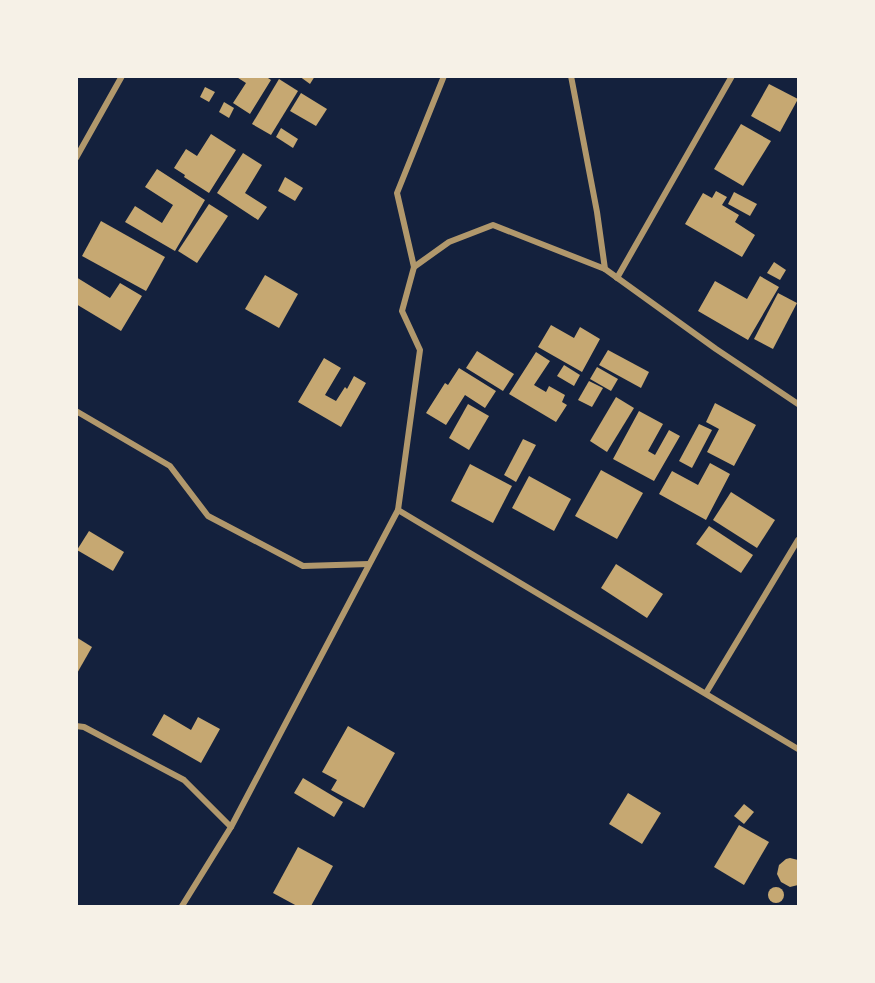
<svg xmlns="http://www.w3.org/2000/svg" width="875" height="983" font-family="Arial,sans-serif">
  <style>
    .building { fill: #c6a872 }
    .lines { fill: none; stroke-linecap: round; stroke-linejoin: round }
    .minor { stroke: #b1986c; stroke-width: 6 }
  </style>
  <rect width="100%" height="100%" fill="#14213d"/>
  <g class="building">
    <polygon points="235,76 265,76 271,80 250,114 233,103 246,83"/>
    <polygon points="299,76 315,76 310,84"/>
    <polygon points="279,79 298,91 271,135 252,124"/>
    <polygon points="769,84 798,99 780,132 751,116"/>
    <polygon points="205,87 215,92 209,102 200,97"/>
    <polygon points="301,93 327,109 316,126 290,111"/>
    <polygon points="224,102 234,108 229,118 219,112"/>
    <polygon points="741,124 771,141 743,186 714,169"/>
    <polygon points="281,128 298,139 293,148 276,137"/>
    <polygon points="211,134 236,150 209,193 184,177 185,175 174,168 186,149 197,156"/>
    <polygon points="243,153 262,165 245,193 267,207 258,220 217,193"/>
    <polygon points="157,169 205,200 175,251 125,222 135,206 162,223 173,205 145,187"/>
    <polygon points="285,177 303,188 295,201 278,191"/>
    <polygon points="716,191 727,197 722,205 739,215 735,222 755,235 742,257 685,224 703,193 712,198"/>
    <polygon points="734,192 757,204 750,216 728,204"/>
    <polygon points="209,204 228,216 197,263 178,251"/>
    <polygon points="101,221 165,257 146,291 82,256"/>
    <polygon points="774,262 786,270 780,280 767,273"/>
    <polygon points="265,275 298,294 279,328 245,309"/>
    <polygon points="760,276 779,287 748,340 698,311 715,281 747,299"/>
    <polygon points="76,277 110,298 120,283 142,296 121,331 76,304"/>
    <polygon points="778,293 797,303 773,349 754,339"/>
    <polygon points="551,325 574,338 580,327 600,339 582,372 538,347"/>
    <polygon points="608,350 649,372 641,388 599,365"/>
    <polygon points="477,351 514,374 503,391 466,368"/>
    <polygon points="536,352 550,361 534,385 546,392 549,386 565,395 562,402 567,405 556,422 509,394"/>
    <polygon points="324,358 341,368 325,395 336,401 345,387 347,389 354,376 366,383 341,427 298,402"/>
    <polygon points="564,365 580,375 574,386 557,376"/>
    <polygon points="597,367 618,379 611,391 590,379"/>
    <polygon points="459,368 496,391 485,408 465,395 446,425 426,413 445,383 448,385"/>
    <polygon points="589,381 603,388 592,407 578,400"/>
    <polygon points="616,397 634,408 607,452 590,441"/>
    <polygon points="715,403 756,425 734,466 707,452 719,429 706,422"/>
    <polygon points="468,404 489,416 469,450 449,438"/>
    <polygon points="639,411 663,424 648,451 655,455 669,430 680,436 654,481 613,459"/>
    <polygon points="699,424 712,430 692,468 679,461"/>
    <polygon points="523,439 536,445 516,482 504,475"/>
    <polygon points="710,463 730,474 706,520 659,494 672,471 698,485"/>
    <polygon points="470,464 512,486 493,523 451,501"/>
    <polygon points="601,470 643,493 617,539 575,516"/>
    <polygon points="529,476 571,499 554,531 512,508"/>
    <polygon points="731,492 775,520 757,548 713,520"/>
    <polygon points="709,526 753,555 741,573 696,544"/>
    <polygon points="89,531 124,552 113,571 77,550"/>
    <polygon points="616,564 663,594 647,618 601,588"/>
    <polygon points="76,637 92,647 76,675"/>
    <polygon points="164,714 191,730 198,717 220,729 201,763 152,735"/>
    <polygon points="348,726 395,753 364,808 331,790 337,780 322,772"/>
    <polygon points="303,778 343,802 334,817 294,793"/>
    <polygon points="628,793 661,813 642,844 609,824"/>
    <polygon points="744,804 754,812 744,824 734,816"/>
    <polygon points="739,825 769,842 744,885 714,867"/>
    <polygon points="298,847 333,866 311,906 297,906 273,893"/>
    <polygon points="790,858 798,860 798,885 790,887 781,882 777,874 779,865 786,859"/>
    <circle cx="776" cy="895" r="8"/>
  </g>
  <g class="lines">
    <g class="minor">
      <polyline points="571,76 597,212 605,269 716,349 798,404"/>
      <polyline points="76,158 122,76"/>
      <polyline points="414,267 397,193 444,76"/>
      <polyline points="617,278 732,76"/>
      <polyline points="76,411 170,466 208,516 303,566 369,564"/>
      <polyline points="398,510 420,350 402,311 414,267 449,242 493,225 605,269"/>
      <polyline points="706,693 798,540"/>
      <polyline points="76,726 84,727 184,780 231,827"/>
      <polyline points="182,906 231,827 398,510 798,749"/>
    </g>
  </g>
  <rect width="875" height="983" fill="none" stroke="#f6f1e7" stroke-width="156"/>
</svg>
